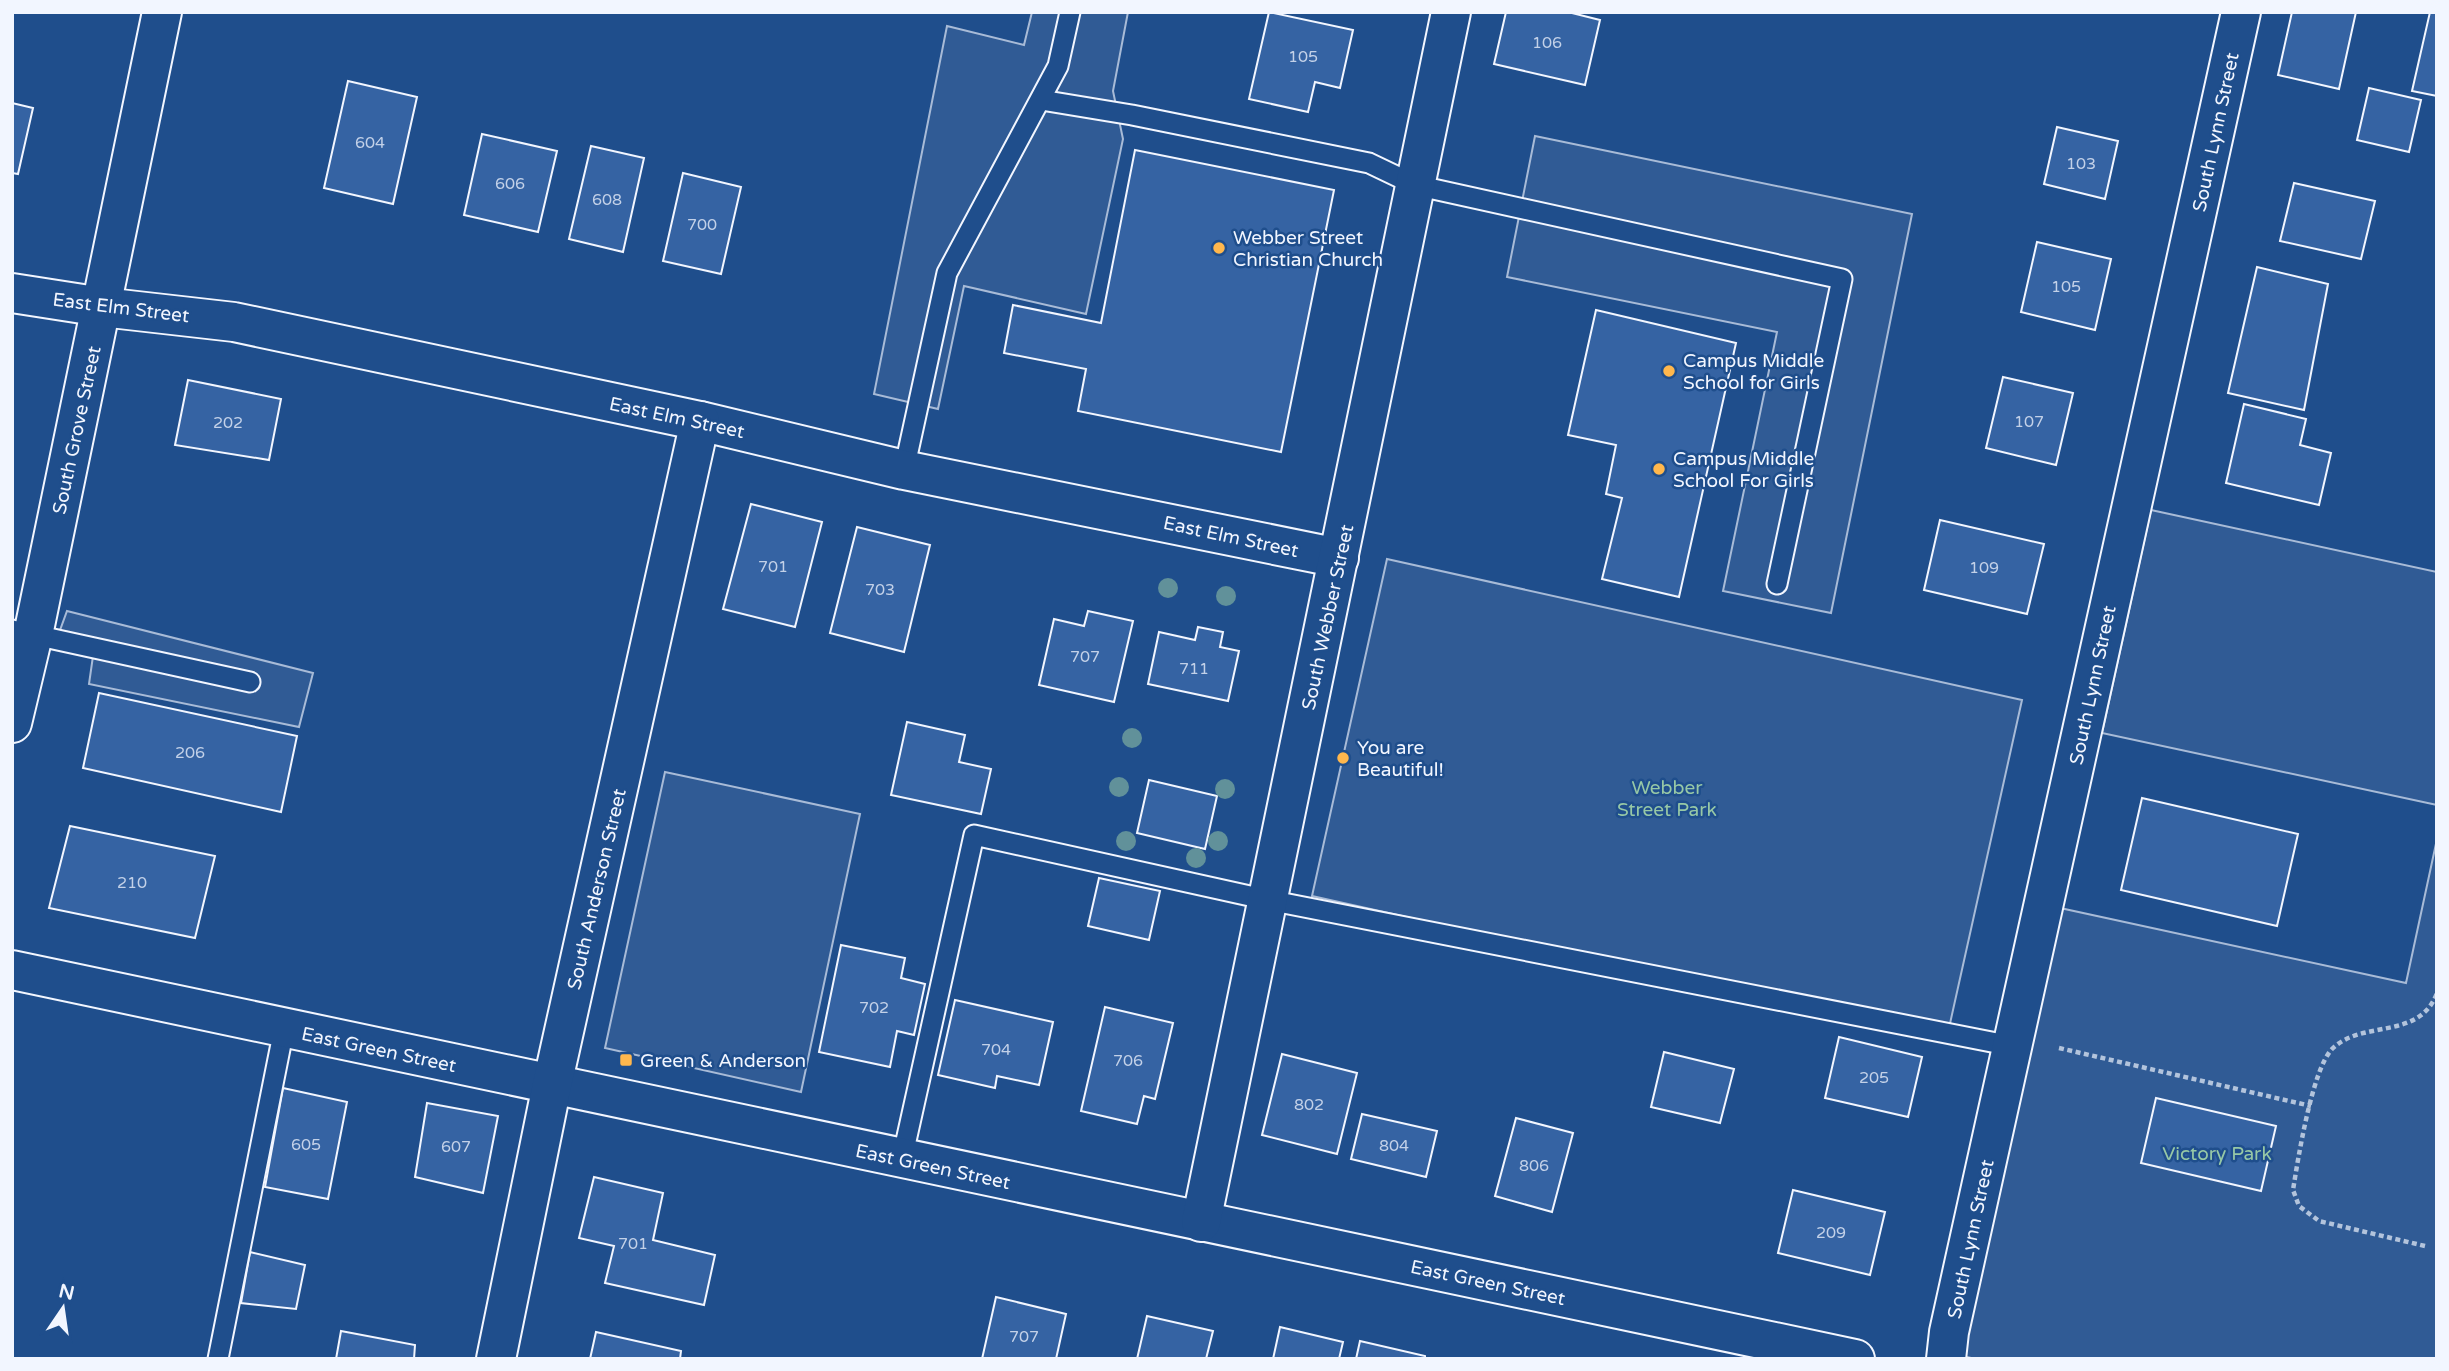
<svg xmlns="http://www.w3.org/2000/svg" width="2449" height="1371" font-family="'Varela Round',sans-serif">
  <style>
    .built { fill: #305b95; stroke: #a8bbd7; stroke-width: 2 }
    .building { fill: #3563a3; stroke: #f2f6ff; stroke-width: 2 }
    .lines { fill: none; stroke-linecap: round; stroke-linejoin: round }
    .lane-casing { stroke: #f2f6ff; stroke-width: 23 }
    .street-casing { stroke: #f2f6ff; stroke-width: 42 }
    .path { stroke: #b3c4dc; stroke-width: 4.5; stroke-dasharray: 5 3.5; stroke-linecap: butt }
    .lane { stroke: #1f4e8c; stroke-width: 19 }
    .street { stroke: #1f4e8c; stroke-width: 38 }
    .tree { fill: #61919a }
    .poi-dot { fill: #ffb74d; stroke: #1f4e8c; stroke-width: 2.5 }
    .labels { text-anchor: middle; stroke-width: 5; stroke-linejoin: round; paint-order: stroke }
    .number-label { font-size: 16px; fill: #c3d1e8 }
    .street-label { font-size: 19px; fill: #f2f6ff; stroke: #1f4e8c }
    .poi-label { font-size: 19px; fill: #f2f6ff; stroke: #1f4e8c; text-anchor: start }
    .park-label { font-size: 19px; fill: #97c8a6; stroke: #1f4e8c }
  </style>
  <rect width="100%" height="100%" fill="#1f4e8c"/>
  <g class="built">
    <polygon points="1032,12 1128,12 1113,91 1123,139 1086,314 964,286 938,409 874,394 947,26 1024,45"/>
    <polygon points="1535,136 1912,214 1831,613 1723,591 1777,332 1507,277"/>
    <polygon points="2151,510 2437,572 2437,805 2102,733"/>
    <polygon points="1387,559 2022,700 1947,1037 1312,896"/>
    <polygon points="67,611 313,673 299,727 89,684 94,649 55,644"/>
    <polygon points="665,772 860,814 801,1092 605,1048"/>
    <polygon points="2437,839 2437,1359 1975,1359 1963,1356 2060,908 2406,983"/>
  </g>
  <g class="building">
    <polygon points="1269,12 1353,30 1340,88 1315,82 1308,112 1249,99"/>
    <polygon points="1506,12 1568,12 1600,20 1585,85 1494,64"/>
    <polygon points="2292,12 2356,12 2339,89 2278,75"/>
    <polygon points="2430,12 2437,13 2437,96 2412,91"/>
    <polygon points="348,81 417,97 393,204 324,188"/>
    <polygon points="2369,88 2421,100 2409,152 2357,140"/>
    <polygon points="12,103 33,108 18,174 12,173"/>
    <polygon points="2057,127 2118,141 2105,199 2044,184"/>
    <polygon points="482,134 557,151 538,232 464,215"/>
    <polygon points="591,146 644,158 623,252 569,239"/>
    <polygon points="1135,150 1334,190 1281,452 1078,411 1086,369 1004,353 1013,305 1101,323"/>
    <polygon points="683,173 741,187 721,274 663,261"/>
    <polygon points="2294,183 2375,201 2361,259 2280,241"/>
    <polygon points="2037,242 2111,259 2095,330 2021,312"/>
    <polygon points="2257,267 2328,284 2304,410 2228,393"/>
    <polygon points="1596,310 1736,343 1679,597 1602,579 1622,498 1606,494 1616,445 1568,435"/>
    <polygon points="2003,377 2073,393 2056,465 1986,448"/>
    <polygon points="188,380 281,399 269,460 175,445"/>
    <polygon points="2244,404 2306,419 2300,445 2331,453 2319,505 2226,483"/>
    <polygon points="751,504 822,522 795,627 723,609"/>
    <polygon points="1940,520 2044,544 2027,614 1924,590"/>
    <polygon points="857,527 930,545 904,652 830,633"/>
    <polygon points="1088,611 1133,621 1114,702 1039,685 1054,619 1084,626"/>
    <polygon points="1198,627 1223,632 1220,647 1239,651 1228,701 1148,684 1159,632 1195,640"/>
    <polygon points="99,693 297,736 281,812 83,768"/>
    <polygon points="907,722 965,735 959,762 991,769 981,814 891,795"/>
    <polygon points="1149,780 1217,796 1205,849 1137,833"/>
    <polygon points="2142,798 2298,834 2277,926 2121,890"/>
    <polygon points="70,826 215,856 195,938 49,908"/>
    <polygon points="1099,878 1160,891 1149,940 1088,926"/>
    <polygon points="841,945 905,958 901,978 925,984 914,1035 897,1031 890,1067 819,1052"/>
    <polygon points="955,1000 1053,1022 1039,1085 997,1076 995,1088 938,1075"/>
    <polygon points="1105,1007 1173,1023 1155,1099 1144,1096 1137,1124 1081,1111"/>
    <polygon points="1839,1037 1922,1057 1908,1117 1825,1098"/>
    <polygon points="1664,1052 1734,1069 1720,1123 1651,1107"/>
    <polygon points="1282,1054 1357,1073 1337,1154 1262,1135"/>
    <polygon points="283,1088 347,1102 328,1199 265,1187"/>
    <polygon points="2156,1098 2276,1126 2261,1191 2141,1163"/>
    <polygon points="427,1103 498,1116 483,1193 415,1177"/>
    <polygon points="1362,1114 1437,1131 1426,1177 1351,1159"/>
    <polygon points="1516,1118 1573,1133 1552,1212 1495,1196"/>
    <polygon points="594,1177 663,1193 653,1240 715,1255 704,1305 605,1283 614,1246 579,1238"/>
    <polygon points="1793,1190 1885,1212 1870,1275 1778,1253"/>
    <polygon points="250,1252 305,1265 296,1309 241,1303"/>
    <polygon points="996,1297 1066,1314 1056,1359 982,1359"/>
    <polygon points="1147,1316 1213,1331 1206,1359 1137,1359"/>
    <polygon points="1280,1327 1343,1342 1339,1359 1273,1359"/>
    <polygon points="341,1331 415,1345 414,1359 336,1359"/>
    <polygon points="596,1332 681,1351 680,1359 590,1359"/>
    <polygon points="1360,1341 1425,1356 1425,1359 1356,1359"/>
  </g>
  <g class="lines">
    <defs>
      <g id="lane">
        <polyline points="1041,100 1132,115 1369,163 1415,185 1842,279 1777,584"/>
        <polyline points="904,470 947,273 1058,66 1070,12"/>
        <polyline points="12,630 250,682"/>
        <polyline points="902,1159 974,835 1268,900 2012,1046"/>
        <polyline points="218,1359 284,1029"/>
      </g>
      <g id="street">
        <polyline points="12,293 102,307 234,322 700,421 904,470 1339,558"/>
        <polyline points="12,723 33,635 162,12"/>
        <polyline points="12,970 1855,1359"/>
        <polyline points="1201,1222 1451,12"/>
        <polyline points="496,1359 552,1085 700,421"/>
        <polyline points="1946,1359 1949,1332 2241,12"/>
      </g>
    </defs>
    <use href="#lane" class="lane-casing"/>
    <use href="#street" class="street-casing"/>
    <g class="path">
      <polyline points="2059,1048 2311,1106"/>
      <path d="M2425,1246L2319,1221L2299,1206L2293,1190C2298,1159 2312,1070 2332,1049C2362,1019 2419,1041 2437,993"/>
    </g>
    <use href="#lane" class="lane"/>
    <use href="#street" class="street"/>
  </g>
  <g class="tree">
    <circle cx="1168" cy="588" r="10"/>
    <circle cx="1226" cy="596" r="10"/>
    <circle cx="1132" cy="738" r="10"/>
    <circle cx="1119" cy="787" r="10"/>
    <circle cx="1225" cy="789" r="10"/>
    <circle cx="1126" cy="841" r="10"/>
    <circle cx="1218" cy="841" r="10"/>
    <circle cx="1196" cy="858" r="10"/>
  </g>
  <g class="poi-dot">
    <circle cx="1219" cy="248" r="7"/>
    <circle cx="1669" cy="371" r="7"/>
    <circle cx="1659" cy="469" r="7"/>
    <circle cx="1343" cy="758" r="7"/>
    <rect x="619" y="1053" width="14" height="14" rx="3.5"/>
  </g>
  <g class="labels">
    <g class="number-label">
      <text x="1547" y="48">106</text>
      <text x="1303" y="62">105</text>
      <text x="370" y="148">604</text>
      <text x="2081" y="169">103</text>
      <text x="510" y="189">606</text>
      <text x="607" y="205">608</text>
      <text x="702" y="230">700</text>
      <text x="2066" y="292">105</text>
      <text x="2029" y="427">107</text>
      <text x="228" y="428">202</text>
      <text x="773" y="572">701</text>
      <text x="1984" y="573">109</text>
      <text x="880" y="595">703</text>
      <text x="1085" y="662">707</text>
      <text x="1194" y="674">711</text>
      <text x="190" y="758">206</text>
      <text x="132" y="888">210</text>
      <text x="874" y="1013">702</text>
      <text x="996" y="1055">704</text>
      <text x="1128" y="1066">706</text>
      <text x="1874" y="1083">205</text>
      <text x="1309" y="1110">802</text>
      <text x="306" y="1150">605</text>
      <text x="1394" y="1151">804</text>
      <text x="456" y="1152">607</text>
      <text x="1534" y="1171">806</text>
      <text x="1831" y="1238">209</text>
      <text x="633" y="1249">701</text>
      <text x="1024" y="1342">707</text>
    </g>
    <g class="street-label">
      <text transform="translate(2215 132) rotate(-78)" y="7">South Lynn Street</text>
      <text transform="translate(121 307) rotate(7)" y="7">East Elm Street</text>
      <text transform="translate(677 417) rotate(12)" y="7">East Elm Street</text>
      <text transform="translate(76 430) rotate(-78)" y="7">South Grove Street</text>
      <text transform="translate(1231 536) rotate(12)" y="7">East Elm Street</text>
      <text transform="translate(1327 617) rotate(-78)" y="7">South Webber Street</text>
      <text transform="translate(2092 685) rotate(-78)" y="7">South Lynn Street</text>
      <text transform="translate(596 889) rotate(-77)" y="7">South Anderson Street</text>
      <text transform="translate(379 1049) rotate(12)" y="7">East Green Street</text>
      <text transform="translate(933 1166) rotate(12)" y="7">East Green Street</text>
      <text transform="translate(1970 1239) rotate(-78)" y="7">South Lynn Street</text>
      <text transform="translate(1488 1282) rotate(12)" y="7">East Green Street</text>
    </g>
    <g class="poi-label">
      <text x="1233" y="244">Webber Street<tspan x="1233" dy="22">Christian Church</tspan></text>
      <text x="1683" y="367">Campus Middle<tspan x="1683" dy="22">School for Girls</tspan></text>
      <text x="1673" y="465">Campus Middle<tspan x="1673" dy="22">School For Girls</tspan></text>
      <text x="1357" y="754">You are<tspan x="1357" dy="22">Beautiful!</tspan></text>
      <text x="640" y="1067">Green &amp; Anderson</text>
    </g>
    <g class="park-label">
      <text x="1667" y="794">Webber<tspan x="1667" dy="22">Street Park</tspan></text>
      <text x="2217" y="1160">Victory Park</text>
    </g>
  </g>
  <rect width="2449" height="1371" fill="none" stroke="#f2f6ff" stroke-width="28"/>
  <g transform="translate(63 1308) rotate(13)" stroke="#1f4e8c" stroke-width="5" paint-order="stroke">
  <path d="M0-5L12 26L0 18L-12 26Z" fill="#f2f6ff"/>
  <text y="-10" font-size="19" font-weight="bold" text-anchor="middle" fill="#f2f6ff">N</text>
  </g>
</svg>
